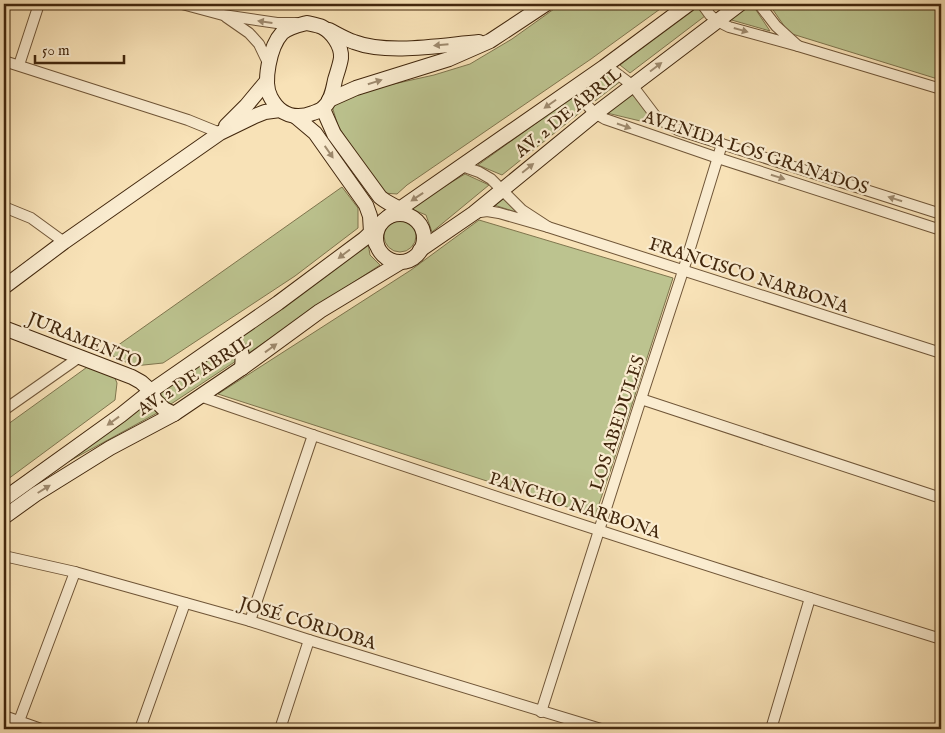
<svg xmlns="http://www.w3.org/2000/svg" width="945" height="733" font-family="'IM FELL English',serif">
  <style>
    .green { fill: #bcc38f; stroke: #7f754e }
    .lines { fill: none; stroke-linecap: round; stroke-linejoin: round }
    .street-casing { stroke: #705638; stroke-width: 12 }
    .secondary-casing { stroke: #42270d; stroke-width: 16 }
    .street { stroke: #faecd0; stroke-width: 10 }
    .secondary { stroke: #faecd0; stroke-width: 14 }
    .oneway { fill: #9e8a6e }
    .labels { text-anchor: middle; stroke-width: 4.5; stroke-linejoin: round; paint-order: stroke }
    .street-label { font-size: 18px; fill: #42270d; stroke: #faecd0 }
  </style>
  <rect width="100%" height="100%" fill="#f8e2b7"/>
  <filter id="stains"><feTurbulence type="fractalNoise" baseFrequency=".004" numOctaves="4"/><feColorMatrix values="0 0 0 0 .2 0 0 0 0 .09 0 0 0 0 .02 0 0 0 .5 -.17"/></filter>
  <radialGradient id="worn" r=".72"><stop offset=".6" stop-color="#630" stop-opacity="0"/><stop offset="1" stop-color="#630" stop-opacity=".3"/></radialGradient>
  <g class="green">
    <polygon points="561,4 667,4 591,59 407,185 397,194 383,193 338,126 332,106 344,98 389,85 434,75 470,64 512,39"/>
    <polygon points="746,4 752,4 770,31 728,19"/>
    <polygon points="769,4 941,4 941,80 789,33"/>
    <polygon points="697,5 705,16 630,73 620,65"/>
    <polygon points="606,73 621,81 595,101 588,86"/>
    <polygon points="631,93 657,125 607,113"/>
    <polygon points="575,95 582,111 502,175 478,165"/>
    <polygon points="465,174 489,185 432,232 426,215 409,208"/>
    <polygon points="342,187 358,208 358,228 295,276 163,363 134,366 107,353"/>
    <polygon points="503,198 522,214 494,205"/>
    <polygon points="479,220 673,278 612,466 595,516 218,394 411,270"/>
    <circle cx="400" cy="236" r="16"/>
    <polygon points="368,243 370,255 380,265 308,312 249,353 239,339"/>
    <polygon points="225,348 233,351 236,361 171,404 162,399 160,391"/>
    <polygon points="90,365 114,376 117,383 115,400 4,482 4,427"/>
    <polygon points="145,401 157,413 64,464"/>
  </g>
  <g class="lines">
    <defs>
      <g id="street">
        <polyline points="182,4 223,15 277,23 296,23"/>
        <polyline points="702,4 710,15 717,21 729,27 798,46 776,26 759,4"/>
        <polyline points="226,17 249,33 259,44 269,65"/>
        <polyline points="798,46 941,89"/>
        <polyline points="4,61 188,120 220,133"/>
        <polyline points="19,65 39,4"/>
        <polyline points="604,67 612,70 632,85 657,118 678,130 941,214"/>
        <path d="M579,84C585,103 586,109 605,119L718,158L941,230"/>
        <polyline points="462,166 479,172 491,179 522,210 548,227 499,213 487,211 474,213"/>
        <polyline points="4,207 31,218 64,242"/>
        <polyline points="548,227 941,353"/>
        <path d="M200,396C446,482 693,562 941,639"/>
        <polyline points="641,399 941,498"/>
        <polyline points="4,410 81,356"/>
        <polyline points="4,556 75,572 250,621 309,640 601,729"/>
        <polyline points="250,621 313,435"/>
        <polyline points="541,712 641,399 683,271 722,144"/>
        <polyline points="4,716 41,729"/>
        <polyline points="16,729 75,572"/>
        <polyline points="140,729 185,603"/>
        <polyline points="280,729 309,640"/>
        <polyline points="771,729 810,598"/>
      </g>
      <g id="secondary">
        <path d="M307,23C311,24 318,25 322,27C332,32 342,46 341,58C340,65 337,73 335,80C333,90 331,102 323,108C321,110 316,112 313,113C295,120 280,115 271,98C262,83 270,46 282,33C289,27 299,25 307,23Z"/>
        <path d="M329,30C337,34 345,39 354,42C388,55 442,45 479,42"/>
        <polyline points="329,100 356,88 449,59 490,41 546,4"/>
        <path d="M323,109L334,134L380,197C388,204 397,206 405,213"/>
        <polyline points="296,117 315,133 366,205 370,216 371,232 376,244"/>
        <polyline points="226,126 246,106 266,82"/>
        <circle cx="400" cy="238" r="24"/>
        <polyline points="388,217 604,67 689,4"/>
        <polyline points="420,250 474,213 595,114 740,4"/>
        <polyline points="4,287 64,242 220,133 255,116 265,112 280,110"/>
        <polyline points="4,328 132,377 141,382 151,391 155,400 164,409 174,414"/>
        <path d="M224,341C241,346 244,351 242,368"/>
        <polyline points="4,499 121,415 151,391 278,303 364,239 381,223"/>
        <polyline points="4,517 36,494 110,448 174,414 242,368 320,311 401,262"/>
      </g>
    </defs>
    <use href="#street" class="street-casing"/>
    <use href="#secondary" class="secondary-casing"/>
    <use href="#street" class="street"/>
    <use href="#secondary" class="secondary"/>
  </g>
  <defs><path id="oneway-solid" d="M-6-.8H1V-3.2L6.5 0L1 3.2V.8H-6Z" transform="scale(1.25)"/></defs>
  <g class="oneway">
    <use href="#oneway-solid" transform="translate(265 22) rotate(-172)"/>
    <use href="#oneway-solid" transform="translate(741 30) rotate(16)"/>
    <use href="#oneway-solid" transform="translate(441 45) rotate(175)"/>
    <use href="#oneway-solid" transform="translate(656 67) rotate(-37)"/>
    <use href="#oneway-solid" transform="translate(375 82) rotate(-17)"/>
    <use href="#oneway-solid" transform="translate(550 104) rotate(145)"/>
    <use href="#oneway-solid" transform="translate(624 126) rotate(19)"/>
    <use href="#oneway-solid" transform="translate(329 152) rotate(55)"/>
    <use href="#oneway-solid" transform="translate(528 168) rotate(-39)"/>
    <use href="#oneway-solid" transform="translate(778 177) rotate(18)"/>
    <use href="#oneway-solid" transform="translate(417 197) rotate(146)"/>
    <use href="#oneway-solid" transform="translate(895 199) rotate(-162)"/>
    <use href="#oneway-solid" transform="translate(344 254) rotate(143)"/>
    <use href="#oneway-solid" transform="translate(271 348) rotate(-36)"/>
    <use href="#oneway-solid" transform="translate(113 421) rotate(144)"/>
    <use href="#oneway-solid" transform="translate(44 489) rotate(-32)"/>
  </g>
  <g class="labels">
    <g class="street-label">
      <text transform="translate(568 112) rotate(-39)" y="6">AV. 2 DE ABRIL</text>
      <text transform="translate(756 152) rotate(18)" y="6">AVENIDA LOS GRANADOS</text>
      <text transform="translate(749 275) rotate(18)" y="6">FRANCISCO NARBONA</text>
      <text transform="translate(85 340) rotate(22)" y="6">JURAMENTO</text>
      <text transform="translate(194 375) rotate(-33)" y="6">AV. 2 DE ABRIL</text>
      <text transform="translate(617 423) rotate(-72)" y="6">LOS ABEDULES</text>
      <text transform="translate(575 505) rotate(18)" y="6">PANCHO NARBONA</text>
      <text transform="translate(308 623) rotate(17)" y="6">JOSÉ CÓRDOBA</text>
    </g>
  </g>
  <rect width="945" height="733" fill="none" stroke="#f8e2b7" stroke-width="20"/>
  <rect x="5" y="5" width="935" height="723" fill="none" stroke="#42270d" stroke-width="2.5"/>
  <rect x="10" y="10" width="925" height="713" fill="none" stroke="#42270d"/>
  <path d="M35 55v8h89v-8" fill="none" stroke="#42270d" stroke-width="2.5"/>
  <text x="42" y="55" font-size="15" fill="#42270d" stroke="#faecd0" stroke-width="4" paint-order="stroke">50 m</text>
  <rect width="100%" height="100%" filter="url(#stains)"/>
  <rect width="100%" height="100%" fill="url(#worn)"/>
</svg>
